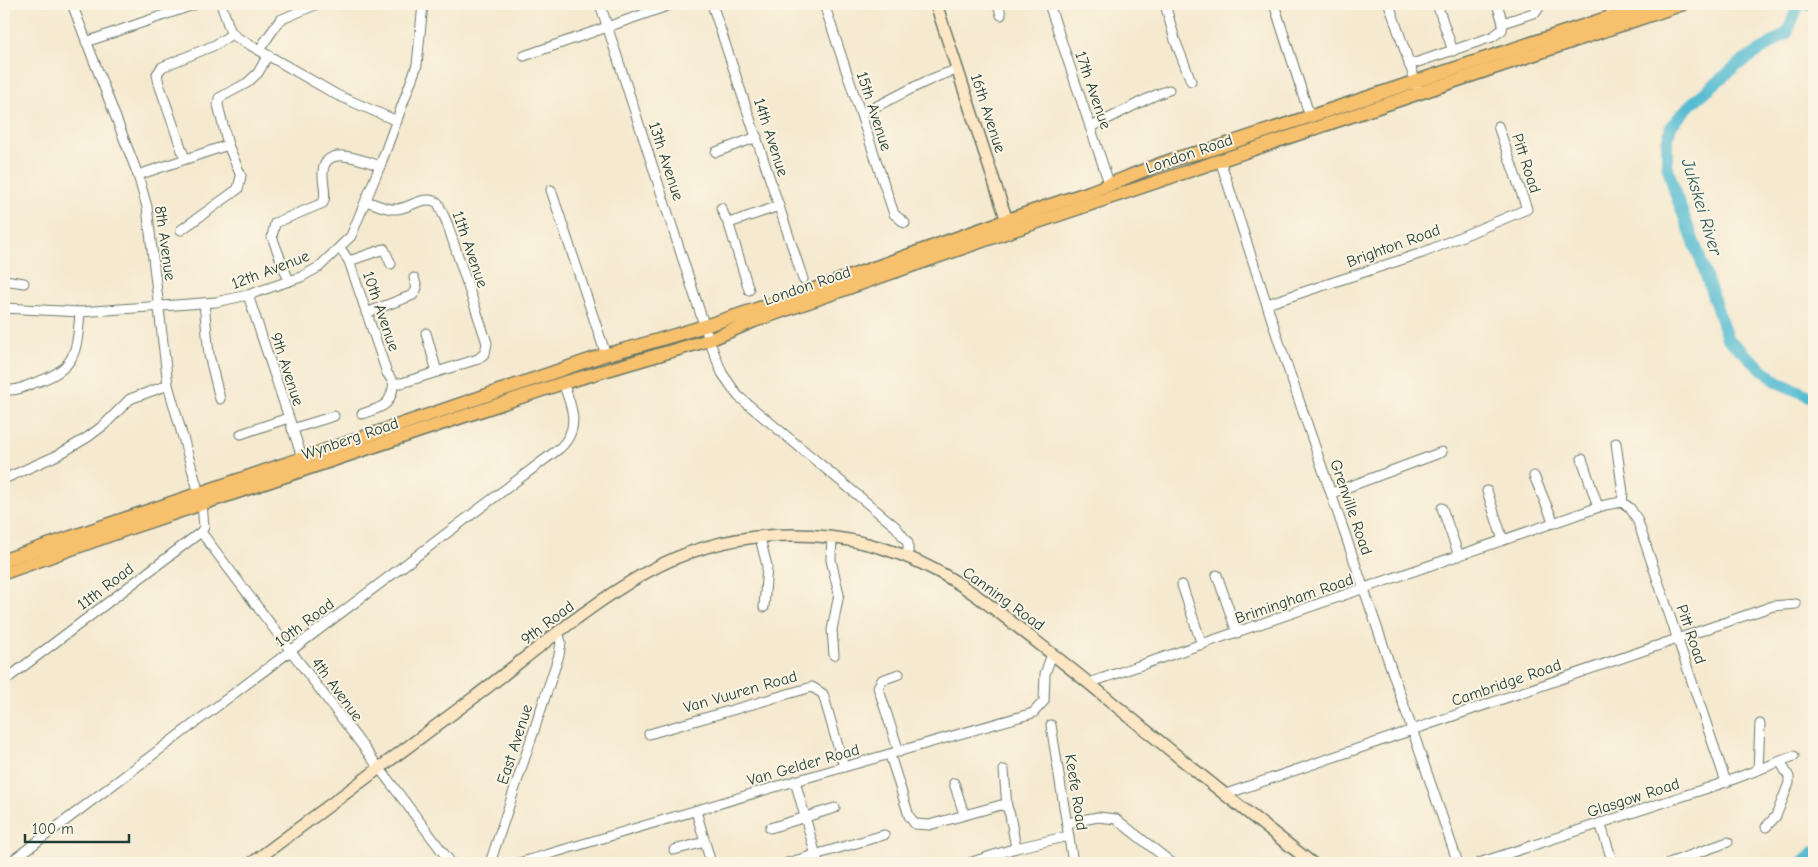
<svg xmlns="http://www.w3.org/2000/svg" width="1818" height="867" font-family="'Comic Neue',sans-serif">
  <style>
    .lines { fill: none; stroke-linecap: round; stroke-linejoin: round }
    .stream { stroke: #54bcd2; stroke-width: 2 }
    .river { stroke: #54bcd2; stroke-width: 12 }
    .street-casing { stroke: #6a796a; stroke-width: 11 }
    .secondary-casing { stroke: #6a796a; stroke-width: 14 }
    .primary-casing { stroke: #6a796a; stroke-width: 15 }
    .street { stroke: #fff; stroke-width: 9 }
    .secondary { stroke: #fce6c4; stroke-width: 11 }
    .primary { stroke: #f7c06c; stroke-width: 12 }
    .labels { text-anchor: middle; stroke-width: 4; stroke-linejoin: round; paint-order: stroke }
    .street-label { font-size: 16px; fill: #1f3d34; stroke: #fcf5e5 }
    .water-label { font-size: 18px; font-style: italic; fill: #2c5d5c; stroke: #fcf5e5 }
  </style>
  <rect width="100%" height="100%" fill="#fcf5e5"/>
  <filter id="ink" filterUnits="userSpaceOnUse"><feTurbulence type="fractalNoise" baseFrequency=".02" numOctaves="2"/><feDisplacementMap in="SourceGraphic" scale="10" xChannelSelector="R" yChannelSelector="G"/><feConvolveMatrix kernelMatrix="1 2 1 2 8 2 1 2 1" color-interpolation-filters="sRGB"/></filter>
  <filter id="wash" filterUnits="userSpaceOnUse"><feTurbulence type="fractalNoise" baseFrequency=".0096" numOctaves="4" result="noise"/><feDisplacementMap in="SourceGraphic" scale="20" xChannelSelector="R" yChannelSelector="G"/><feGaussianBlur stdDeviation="1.12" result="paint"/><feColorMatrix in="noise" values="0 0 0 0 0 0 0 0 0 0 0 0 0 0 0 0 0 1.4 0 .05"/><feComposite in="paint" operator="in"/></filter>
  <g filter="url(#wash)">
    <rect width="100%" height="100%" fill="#f5e9cf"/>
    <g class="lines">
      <polyline class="stream" points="1797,9 1814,9"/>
      <g class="river">
        <polyline points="1799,4 1787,33 1736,66 1691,104 1671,126 1667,144 1667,164 1675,193 1700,258 1727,338 1777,382 1814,398"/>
        <polyline points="1803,863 1814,852"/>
      </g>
    </g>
  </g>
  <g filter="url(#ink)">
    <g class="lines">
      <defs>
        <g id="street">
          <polyline points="221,4 230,30 236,37 337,95 397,121"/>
          <polyline points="600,4 709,340 722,373 738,396 896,527 908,543 908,558"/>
          <polyline points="712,4 803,279"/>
          <polyline points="824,4 894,214 905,223"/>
          <polyline points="998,4 1001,15"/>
          <polyline points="1049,4 1110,186"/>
          <polyline points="1165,4 1175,40 1191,81"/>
          <polyline points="1274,4 1310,117"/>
          <polyline points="1389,4 1417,86"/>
          <polyline points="1437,4 1453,51"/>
          <polyline points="1497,4 1503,23"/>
          <polyline points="1609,4 1614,20"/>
          <polyline points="86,42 196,4"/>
          <polyline points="259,50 280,20 317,4"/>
          <polyline points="524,56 673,4"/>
          <polyline points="1409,65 1492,37 1502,30 1503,23 1536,12 1541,4"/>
          <path d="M861,113C894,100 923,79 957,70"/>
          <path d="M1090,127C1118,116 1141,99 1169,90"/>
          <polyline points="716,152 757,137"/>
          <polyline points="185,159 159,84 157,74 162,67 215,45 232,34"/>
          <polyline points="1220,160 1280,345 1458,863"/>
          <polyline points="138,175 228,145 218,105 219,98 247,83 258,73 268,55"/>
          <polyline points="551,190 606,355"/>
          <path d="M366,201C376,204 386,210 397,209C410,208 425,194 438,203L447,223L487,343L485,353L478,359L402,383H394"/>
          <polyline points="721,208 730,228 749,290"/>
          <polyline points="729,223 779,206"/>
          <polyline points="181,230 238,189 241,176 228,145"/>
          <polyline points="340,248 349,261 387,373 394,383"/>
          <polyline points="349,261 384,249 391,264"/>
          <polyline points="4,280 24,283"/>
          <path d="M289,281L272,237L275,223L323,203C327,195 323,185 323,176C321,142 364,160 380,166"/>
          <polyline points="248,295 300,451"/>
          <polyline points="204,303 209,355 220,399"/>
          <polyline points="1267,304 1422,253 1527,209 1498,126"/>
          <polyline points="4,308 80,312 216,302 248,295 301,277 319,267 351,236 380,166 417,65 423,4"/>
          <polyline points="366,313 413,295 417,288 414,278"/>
          <polyline points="426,333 437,372"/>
          <path d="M4,389C14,392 24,387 34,383C76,370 77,352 80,312"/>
          <path d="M362,414C384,406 390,407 394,383"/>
          <polyline points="292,429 334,416"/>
          <polyline points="241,434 288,418"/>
          <polyline points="1616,443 1623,493 1622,502"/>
          <polyline points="1582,459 1598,507"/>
          <polyline points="1534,476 1554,523"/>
          <polyline points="4,479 58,455 88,437 104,425 130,399 168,385"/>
          <polyline points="1487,491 1503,540"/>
          <polyline points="1332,493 1442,452"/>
          <polyline points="1442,508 1459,556"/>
          <polyline points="201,532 451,863"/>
          <polyline points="832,537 831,560 839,594 832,630 834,655"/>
          <polyline points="760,538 767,566 764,607"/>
          <polyline points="1217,575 1237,633"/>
          <polyline points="1182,585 1202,645"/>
          <polyline points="4,681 201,532 204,527 202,504 168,385 147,207 138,175 72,4"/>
          <polyline points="1089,683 1605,505 1622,502 1630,508 1637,519 1726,782"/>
          <polyline points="1051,725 1073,863"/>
          <polyline points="649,734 812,687 823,694 844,767"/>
          <polyline points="899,752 878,687 882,680 899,674"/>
          <polyline points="890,755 909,816 915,824 929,825 1001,805 1007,807 1010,815 1016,848"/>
          <polyline points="1004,770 1007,807"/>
          <polyline points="1758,770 1760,724"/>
          <polyline points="795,781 818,863"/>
          <polyline points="954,783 964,814"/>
          <polyline points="1226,794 1773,606 1796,604"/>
          <polyline points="696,811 711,863"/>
          <polyline points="1067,823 1098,817 1116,819 1172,863"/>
          <polyline points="1600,823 1613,863"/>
          <polyline points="1766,827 1776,816 1789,783 1789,777 1780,761"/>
          <polyline points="770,828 835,808"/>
          <polyline points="674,850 705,842"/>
          <path d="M9,863L560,448C581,428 572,407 563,383"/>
          <polyline points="490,863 559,655 561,642 558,633"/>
          <polyline points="519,863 795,781 1033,713 1044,701 1045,674 1052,654"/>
          <polyline points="787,863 884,835"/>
          <polyline points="969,863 1016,848 1069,836"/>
          <polyline points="1479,863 1726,782 1794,756"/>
          <polyline points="1669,863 1728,842"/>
        </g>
        <g id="secondary">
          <polyline points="936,4 1009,227"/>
          <path d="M252,863C325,808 399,754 472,699C529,656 585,607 647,572C735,523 847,523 935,570C966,586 992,607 1019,628C1047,650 1076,672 1103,695C1172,752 1242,809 1312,863"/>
        </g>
        <g id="primary">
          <path d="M4,560L604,355C766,313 919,248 1078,196C1121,182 1162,159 1206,151L1649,4"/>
          <polyline points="4,573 130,528 563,383 709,340 754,321 1011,231 1683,4"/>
        </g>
      </defs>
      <use href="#street" class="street-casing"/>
      <use href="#secondary" class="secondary-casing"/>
      <use href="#primary" class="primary-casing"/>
      <use href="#street" class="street"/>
      <use href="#secondary" class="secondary"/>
      <use href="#primary" class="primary"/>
    </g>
  </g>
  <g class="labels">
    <g class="street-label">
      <text transform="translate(1094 90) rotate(71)" y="6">17th Avenue</text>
      <text transform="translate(875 111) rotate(72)" y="6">15th Avenue</text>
      <text transform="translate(989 113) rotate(72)" y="6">16th Avenue</text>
      <text transform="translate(772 137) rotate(72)" y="6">14th Avenue</text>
      <text transform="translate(1189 153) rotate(-19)" y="6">London Road</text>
      <text transform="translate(667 161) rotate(72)" y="6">13th Avenue</text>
      <text transform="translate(1527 163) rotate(72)" y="6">Pitt Road</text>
      <text transform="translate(166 243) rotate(82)" y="6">8th Avenue</text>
      <text transform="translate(1393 245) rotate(-20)" y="6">Brighton Road</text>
      <text transform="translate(471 249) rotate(71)" y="6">11th Avenue</text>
      <text transform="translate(270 269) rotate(-21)" y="6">12th Avenue</text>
      <text transform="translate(807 285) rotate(-19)" y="6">London Road</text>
      <text transform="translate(382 311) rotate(71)" y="6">10th Avenue</text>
      <text transform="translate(288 369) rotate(72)" y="6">9th Avenue</text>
      <text transform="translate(350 438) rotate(-19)" y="6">Wynberg Road</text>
      <text transform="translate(1352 507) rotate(71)" y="6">Grenville Road</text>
      <text transform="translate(105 586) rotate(-37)" y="6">11th Road</text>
      <text transform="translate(1004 598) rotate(36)" y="6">Canning Road</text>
      <text transform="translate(1294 598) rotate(-19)" y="6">Brimingham Road</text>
      <text transform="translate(304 622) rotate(-37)" y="6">10th Road</text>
      <text transform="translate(547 622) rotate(-37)" y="6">9th Road</text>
      <text transform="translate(1692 634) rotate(71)" y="6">Pitt Road</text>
      <text transform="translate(1506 682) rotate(-19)" y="6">Cambridge Road</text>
      <text transform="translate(338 689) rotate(54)" y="6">4th Avenue</text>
      <text transform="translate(740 691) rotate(-16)" y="6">Van Vuuren Road</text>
      <text transform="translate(514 744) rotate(-72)" y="6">East Avenue</text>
      <text transform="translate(803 764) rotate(-16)" y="6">Van Gelder Road</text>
      <text transform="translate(1077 792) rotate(81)" y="6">Keefe Road</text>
      <text transform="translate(1633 797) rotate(-18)" y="6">Glasgow Road</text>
    </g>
    <g class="water-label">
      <text transform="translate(1702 207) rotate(73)" y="6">Jukskei River</text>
    </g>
  </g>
  <rect width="1818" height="867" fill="none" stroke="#fcf5e5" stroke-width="20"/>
  <path d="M25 834v8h104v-8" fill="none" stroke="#1f3d34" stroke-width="2.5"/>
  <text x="32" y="834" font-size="15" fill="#1f3d34" stroke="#fcf5e5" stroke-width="4" paint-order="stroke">100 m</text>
</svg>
